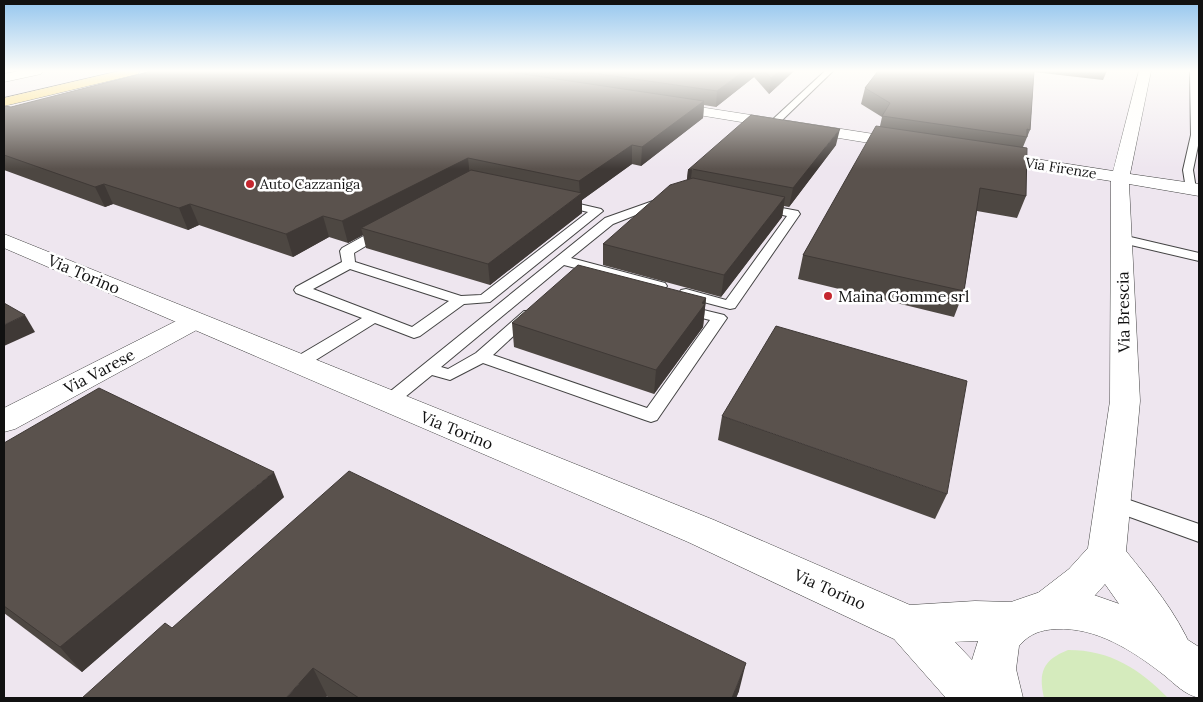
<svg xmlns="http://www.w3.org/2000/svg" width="1203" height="702" font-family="Lora,serif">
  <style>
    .industrial { fill: #eee6ef }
    .green { fill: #d5ebbd }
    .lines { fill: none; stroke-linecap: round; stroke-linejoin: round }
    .service-casing { stroke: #444; stroke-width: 2 }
    .minor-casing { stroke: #444; stroke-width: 1 }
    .tertiary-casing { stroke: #444; stroke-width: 1 }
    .primary-casing { stroke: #222; stroke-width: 1 }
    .service { fill: #fff; fill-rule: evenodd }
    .minor { fill: #fff; fill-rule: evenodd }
    .tertiary { fill: #fff; fill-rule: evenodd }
    .primary { fill: #f9d66b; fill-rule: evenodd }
    .wall { fill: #4d4742 }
    .shaded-wall { fill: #3f3936 }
    .building { fill: #5a524d; stroke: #3f3936 }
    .poi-dot { fill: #c4262e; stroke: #fff; stroke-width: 2 }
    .labels { text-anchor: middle; stroke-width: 5; stroke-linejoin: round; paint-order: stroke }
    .far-street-label { font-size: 14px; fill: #111; stroke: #fff }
    .far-poi-label { font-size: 14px; fill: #111; stroke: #fff; text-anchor: start }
    .street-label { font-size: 16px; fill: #111; stroke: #fff }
    .poi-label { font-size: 16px; fill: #111; stroke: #fff; text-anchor: start }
  </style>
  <rect width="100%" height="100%" fill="#fffdf5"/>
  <rect class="industrial" x="4" y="71" width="1195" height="627"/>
  <path class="green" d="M1068,650C1111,650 1139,669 1168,698H1044C1038,672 1043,660 1068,650Z"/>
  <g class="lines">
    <defs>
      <g id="service">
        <polygon points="825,71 833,71 777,125 771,125 771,121"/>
        <polygon points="1190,71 1198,71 1199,141 1193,170 1196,189 1191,192 1186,189 1183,170 1191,135"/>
        <polygon points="667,196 671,197 673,199 671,201 613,224 571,258 665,283 667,286 665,289 660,290 564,265 441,367 448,369 476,353 524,311 534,311 537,314 534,317 493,355 647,408 710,320 678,312 676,309 678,306 683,305 724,315 727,318 657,420 651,422 645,420 483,363 450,380 432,375 394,406 388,408 382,406 379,402 382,398 605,218"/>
        <path d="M562,200L601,209L603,211L490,302L464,304L420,336L414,338L375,323L303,368L297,369L291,368L289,364L291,360L362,318L296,293L294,290L296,287L342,262L340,251L342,248L378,228H386L388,231L386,234L354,253L355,262L461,296L481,295L588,212L558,205L556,203ZM350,269L449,301L412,327L313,289Z"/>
        <polygon points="761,204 798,211 800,214 735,308 730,309 681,296 679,293 681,290 686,289 726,300 787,216 757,209 755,207 757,205"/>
        <polygon points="1122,235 1199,253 1199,261 1118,242 1116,239 1118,236"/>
        <polygon points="1112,494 1199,524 1199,542 1105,508 1101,502 1105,496"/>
      </g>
      <g id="minor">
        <polygon points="20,71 43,71 41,74 4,82 4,74"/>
        <path d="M1139,71H1151L1130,174L1199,184V196L1129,184L1140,401L1126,551C1151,582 1176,612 1192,649L1186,664L1170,670L1154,664L1129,618L1105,584C1090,602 1071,620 1049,628L1034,622L1028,609L1034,596L1069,569L1088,548L1110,401L1111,181L991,162L985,161L983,157L985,153L991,152L1113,171Z"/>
        <polygon points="667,102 906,139 912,141 914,144 912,147 906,149 662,109 660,106"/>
        <polygon points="195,313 204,316 208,321 204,326 15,429 4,432 4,408 186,316"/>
      </g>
      <path id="tertiary" d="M4,234L714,520L910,605L975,601L1011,602L1043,591L1067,590L1091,594L1131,608L1155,619L1199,647V698C1184,694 1176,685 1164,675C1133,651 1097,627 1056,629C1041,630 1030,633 1019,646L1016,669L1023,698H946L894,639L688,542L4,248ZM975,641H978L972,660L955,642Z"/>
      <polygon id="primary" points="119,71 140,71 138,74 4,106 4,98"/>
    </defs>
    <use href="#service" class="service-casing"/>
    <use href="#minor" class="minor-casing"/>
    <use href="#tertiary" class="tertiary-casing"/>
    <use href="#primary" class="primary-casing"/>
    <use href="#service" class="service"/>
    <use href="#minor" class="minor"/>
    <use href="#tertiary" class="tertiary"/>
    <use href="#primary" class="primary"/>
  </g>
  <g class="wall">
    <polygon points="152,71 794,71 769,94 754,77 716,107 704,105 703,118 641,166 632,164 582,200 582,213 490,285 366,248 363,235 348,243 329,237 293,257 199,225 188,230 113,204 105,207 4,170 4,106 11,107"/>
    <polygon points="878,71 1107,71 1103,80 1034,72 1030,130 1023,147 1026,196 1017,218 977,211 964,291 954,317 798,279 803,255 880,126 882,117 861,104 865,88"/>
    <polygon points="836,145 789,207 784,206 782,217 721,297 603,265 603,244 687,180 688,170"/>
    <polygon points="706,298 703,327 654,394 514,347 512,323"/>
    <polygon points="722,416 947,494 935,519 718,440"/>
    <polygon points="4,443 284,497 82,672 4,613"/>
    <polygon points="172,628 739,691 736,698 330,698"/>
  </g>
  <g class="shaded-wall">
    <polygon points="744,71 755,71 754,77 716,107 717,91"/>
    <polygon points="780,71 794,71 769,94 771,78"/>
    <polygon points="704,101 703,118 641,166 642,147"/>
    <polygon points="840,129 836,145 789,207 793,188"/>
    <polygon points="632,145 632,164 582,200 582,213 490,285 488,264 580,195 579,181"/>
    <polygon points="468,158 470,177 361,228 363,235 348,243 342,221"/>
    <polygon points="692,169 690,187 686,188 688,170"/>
    <polygon points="104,184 113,204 105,207 95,187"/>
    <polygon points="785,197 782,217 721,297 724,275"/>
    <polygon points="190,204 199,225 188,230 179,208"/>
    <polygon points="323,216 329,237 293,257 286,234"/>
    <polygon points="706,298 703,327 654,394 656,370"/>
    <polygon points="25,315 35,332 4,346 4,325"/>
    <polygon points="274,472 284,497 82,672 60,647"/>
    <polygon points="746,663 739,691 736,698 732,698"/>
    <polygon points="313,668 327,696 326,698 286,698"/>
  </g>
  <g class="building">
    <polygon points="152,71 503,71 704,101 642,147 632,145 579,181 468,158 342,221 323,216 286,234 190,204 179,208 104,184 95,187 4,155 4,106 11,107"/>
    <polygon points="579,71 744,71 717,91"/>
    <polygon points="764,71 780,71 771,78"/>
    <polygon points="878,71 1034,71 1030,130 1027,129 1027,137 882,116 890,103 865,88"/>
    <polygon points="751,115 840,129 793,188 692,169 688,170"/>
    <polygon points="876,126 1027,148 1026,196 980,188 964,291 803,255"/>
    <polygon points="471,170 582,193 488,264 361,228"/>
    <polygon points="693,178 785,197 724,275 603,244 670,185"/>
    <polygon points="578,265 706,298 702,303 705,304 656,370 512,323"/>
    <polygon points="4,303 25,315 4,325"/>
    <polygon points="776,326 967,381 947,494 722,416"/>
    <polygon points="99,388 274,472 60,647 4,606 4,443"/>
    <polygon points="349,471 746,663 732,698 359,698 313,668 286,698 82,698 165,623 172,628"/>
  </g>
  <linearGradient id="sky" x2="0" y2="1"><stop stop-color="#95c6ee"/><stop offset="0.42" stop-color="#fffefa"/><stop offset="1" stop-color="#fffefa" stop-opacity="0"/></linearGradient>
  <rect width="1203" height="169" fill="url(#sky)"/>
  <g class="poi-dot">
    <circle cx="250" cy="184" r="5"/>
    <circle cx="828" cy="296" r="5"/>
  </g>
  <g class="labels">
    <g class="far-street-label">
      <text transform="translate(1061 168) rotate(9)" y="5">Via Firenze</text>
    </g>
    <g class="far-poi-label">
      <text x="260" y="189">Auto Cazzaniga</text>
    </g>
    <g class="street-label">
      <text transform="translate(84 274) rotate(23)" y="6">Via Torino</text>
      <text transform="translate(1123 312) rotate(-91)" y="6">Via Brescia</text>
      <text transform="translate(99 371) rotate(-28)" y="6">Via Varese</text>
      <text transform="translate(457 430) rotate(22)" y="6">Via Torino</text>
      <text transform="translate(830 589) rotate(24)" y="6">Via Torino</text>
    </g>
    <g class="poi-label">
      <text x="838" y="302">Maina Gomme srl</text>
    </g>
  </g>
  <rect width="1203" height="702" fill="none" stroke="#111111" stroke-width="10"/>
</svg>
